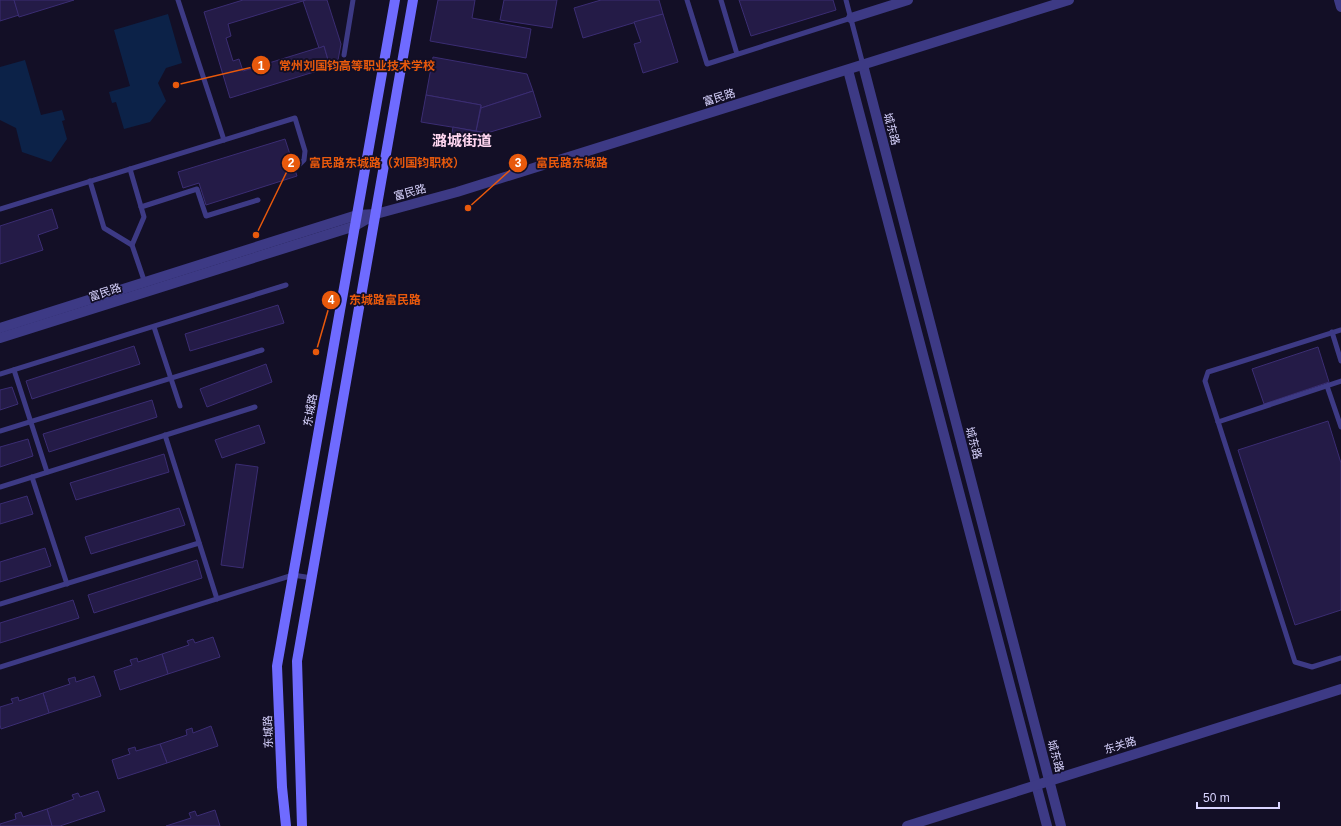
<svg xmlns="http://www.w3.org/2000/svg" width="1341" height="826" font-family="Helvetica,'Noto Sans SC',sans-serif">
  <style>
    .water { fill: #0c2248 }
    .building { fill: #241b47; stroke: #3b2d73 }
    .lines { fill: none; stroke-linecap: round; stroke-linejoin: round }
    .service { stroke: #3d3a85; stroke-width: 5 }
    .minor { stroke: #3d3a85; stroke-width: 10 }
    .tertiary { stroke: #3d3a85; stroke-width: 10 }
    .secondary { stroke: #6f6bff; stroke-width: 10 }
    .labels { text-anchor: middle; stroke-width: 3.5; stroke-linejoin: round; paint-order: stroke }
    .street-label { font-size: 11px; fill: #d9d4ff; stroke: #130f26 }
    .district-label { font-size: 15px; font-weight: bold; fill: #ffd6f0; stroke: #130f26 }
    .leader { fill: none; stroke: #e8590c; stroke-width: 1.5 }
    .callout-dot { fill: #e8590c; stroke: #130f26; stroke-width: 1.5 }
    .mark-label { font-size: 12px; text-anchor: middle; font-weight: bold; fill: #fff }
    .callout-label { font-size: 12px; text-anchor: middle; font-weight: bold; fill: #e8590c; stroke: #130f26; stroke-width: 3.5; stroke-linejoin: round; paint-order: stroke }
  </style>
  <rect width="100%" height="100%" fill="#130f26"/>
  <g class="water">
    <polygon points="168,14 182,63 166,68 158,83 166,101 150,122 124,129 116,102 112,103 109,92 130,86 114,30"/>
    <polygon points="25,60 41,115 62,110 65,120 62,121 67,139 51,162 22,152 16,128 0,120 0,67"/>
  </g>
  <g class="building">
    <polygon points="0,0 14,0 19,15 0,21"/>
    <polygon points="14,0 74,0 19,17"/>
    <polygon points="243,0 306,0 228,24 231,36 226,38 233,61 239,59 243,71 324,46 330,67 230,98 204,12"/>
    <polygon points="306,0 327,0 341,44 338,60 329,63 324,46 319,48 303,1"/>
    <polygon points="438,0 475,0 472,18 531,29 526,58 430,41"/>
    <polygon points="504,0 557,0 552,28 500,20"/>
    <polygon points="601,0 659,0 663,14 583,38 574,8"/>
    <polygon points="739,0 833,0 836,10 751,36"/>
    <polygon points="663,14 678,62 643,73 634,44 641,42 634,22"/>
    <polygon points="433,57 527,74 533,91 481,108 481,105 426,95"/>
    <polygon points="533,91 541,117 487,133 476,131 481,108"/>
    <polygon points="426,95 481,105 476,131 421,122"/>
    <polygon points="453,127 480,132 478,144 451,139"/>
    <polygon points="285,139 297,176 206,205 199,183 183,188 178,172"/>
    <polygon points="52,209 58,228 38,235 43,250 0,264 0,226"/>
    <polygon points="278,305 284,323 190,351 185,334"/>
    <polygon points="134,346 140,364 32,399 26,381"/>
    <polygon points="1318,347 1329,382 1264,404 1252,369"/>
    <polygon points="266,364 272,382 207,407 200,389"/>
    <polygon points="12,387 18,404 0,410 0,390"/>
    <polygon points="152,400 157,417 49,452 43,434"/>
    <polygon points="1328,421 1341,463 1341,610 1295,625 1238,450"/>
    <polygon points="259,425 265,443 222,458 215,440"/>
    <polygon points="28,439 33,456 0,467 0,447"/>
    <polygon points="164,454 169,472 76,500 70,483"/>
    <polygon points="236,464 258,467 243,568 221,565"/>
    <polygon points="27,496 33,514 0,524 0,504"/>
    <polygon points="179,508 185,525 91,554 85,537"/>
    <polygon points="45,548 51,566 0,582 0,562"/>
    <polygon points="197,560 202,578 94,613 88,595"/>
    <polygon points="73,600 79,618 0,643 0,623"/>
    <polygon points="213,637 220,657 168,674 162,654 189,645 187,641 193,639 195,643"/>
    <polygon points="162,654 168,674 120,690 114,671 132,665 130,660 137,658 138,662"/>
    <polygon points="94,676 101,696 49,713 43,693 70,684 68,679 75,677 76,682"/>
    <polygon points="43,693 49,713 1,729 0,725 0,707 13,703 11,699 18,697 19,701"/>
    <polygon points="211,726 218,746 167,763 160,744 187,735 186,730 192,728 193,733"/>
    <polygon points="160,744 167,763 118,779 112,760 130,754 128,749 135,747 136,751"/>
    <polygon points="98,791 105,811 60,826 52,826 47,809 74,799 72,795 78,793 80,797"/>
    <polygon points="47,809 52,826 0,826 0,824 16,819 15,814 21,812 23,817"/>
    <polygon points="215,810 220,826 166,826 191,818 189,813 195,811 197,816"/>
  </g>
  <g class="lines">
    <g class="service">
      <polyline points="178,0 224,140"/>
      <polyline points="687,0 707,64 851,18"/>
      <polyline points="721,0 737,54"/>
      <polyline points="846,0 863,65"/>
      <polyline points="344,55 353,0"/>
      <polyline points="130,169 144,217 132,245"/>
      <polyline points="90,181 104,228 132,245 145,283"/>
      <polyline points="141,207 197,189 206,216 258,200"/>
      <polyline points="0,209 295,118 305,151 304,160 297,167"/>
      <polyline points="154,327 180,406"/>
      <polyline points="1341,330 1208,372 1205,381 1295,662 1312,667 1341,658"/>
      <polyline points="1332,332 1341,361"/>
      <polyline points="14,370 47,472"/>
      <polyline points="0,374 286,285"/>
      <polyline points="1327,386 1341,427"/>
      <polyline points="1218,422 1341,381"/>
      <polyline points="0,431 262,350"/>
      <polyline points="165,435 217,599"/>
      <polyline points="32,477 67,584"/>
      <polyline points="0,487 255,407"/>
      <polyline points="0,604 199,543"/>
      <polyline points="0,667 293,575 312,578"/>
    </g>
    <g class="minor">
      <polyline points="1339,0 1341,7"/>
      <polyline points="851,18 908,0"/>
    </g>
    <g class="tertiary">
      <polyline points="863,65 1061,826"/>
      <polyline points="848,70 1047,826"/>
      <polyline points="0,328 357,215 376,214 457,192 1069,0"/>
      <polyline points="0,338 355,226 374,215"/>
      <polyline points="907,826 1341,689"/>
    </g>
    <g class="secondary">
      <polyline points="286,826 282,787 277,666 395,0"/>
      <polyline points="302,826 297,661 413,0"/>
    </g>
  </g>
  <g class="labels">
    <g class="street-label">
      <text transform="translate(719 97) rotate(-17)" y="4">富民路</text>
      <text transform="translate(892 129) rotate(75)" y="4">城东路</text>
      <text transform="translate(410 192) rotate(-15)" y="4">富民路</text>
      <text transform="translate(105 292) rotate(-18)" y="4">富民路</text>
      <text transform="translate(310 410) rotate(-80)" y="4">东城路</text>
      <text transform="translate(974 443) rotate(75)" y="4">城东路</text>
      <text transform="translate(268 732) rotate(-92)" y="4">东城路</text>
      <text transform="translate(1120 745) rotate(-17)" y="4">东关路</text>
      <text transform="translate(1056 756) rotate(75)" y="4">城东路</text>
    </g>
    <g class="district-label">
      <text x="462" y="146">潞城街道</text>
    </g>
  </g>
  <path class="leader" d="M176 85L261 65M256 235L291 163M468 208L518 163M316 352L331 300"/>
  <g class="callout-dot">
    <circle cx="176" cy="85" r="4"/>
    <circle cx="256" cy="235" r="4"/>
    <circle cx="468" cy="208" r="4"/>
    <circle cx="316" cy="352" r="4"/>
    <circle cx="261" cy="65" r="10"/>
    <circle cx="291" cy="163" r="10"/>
    <circle cx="518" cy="163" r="10"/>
    <circle cx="331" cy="300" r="10"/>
  </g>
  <g class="mark-label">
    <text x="261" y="70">1</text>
    <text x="291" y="167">2</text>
    <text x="518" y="167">3</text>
    <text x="331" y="304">4</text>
  </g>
  <g class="callout-label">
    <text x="357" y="70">常州刘国钧高等职业技术学校</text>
    <text x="387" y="167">富民路东城路（刘国钧职校）</text>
    <text x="572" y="167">富民路东城路</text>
    <text x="385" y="304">东城路富民路</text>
  </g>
  <path d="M1197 802v6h82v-6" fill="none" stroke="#d9d4ff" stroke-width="2"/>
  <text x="1203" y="802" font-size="12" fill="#d9d4ff" stroke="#130f26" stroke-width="3" paint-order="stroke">50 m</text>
</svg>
